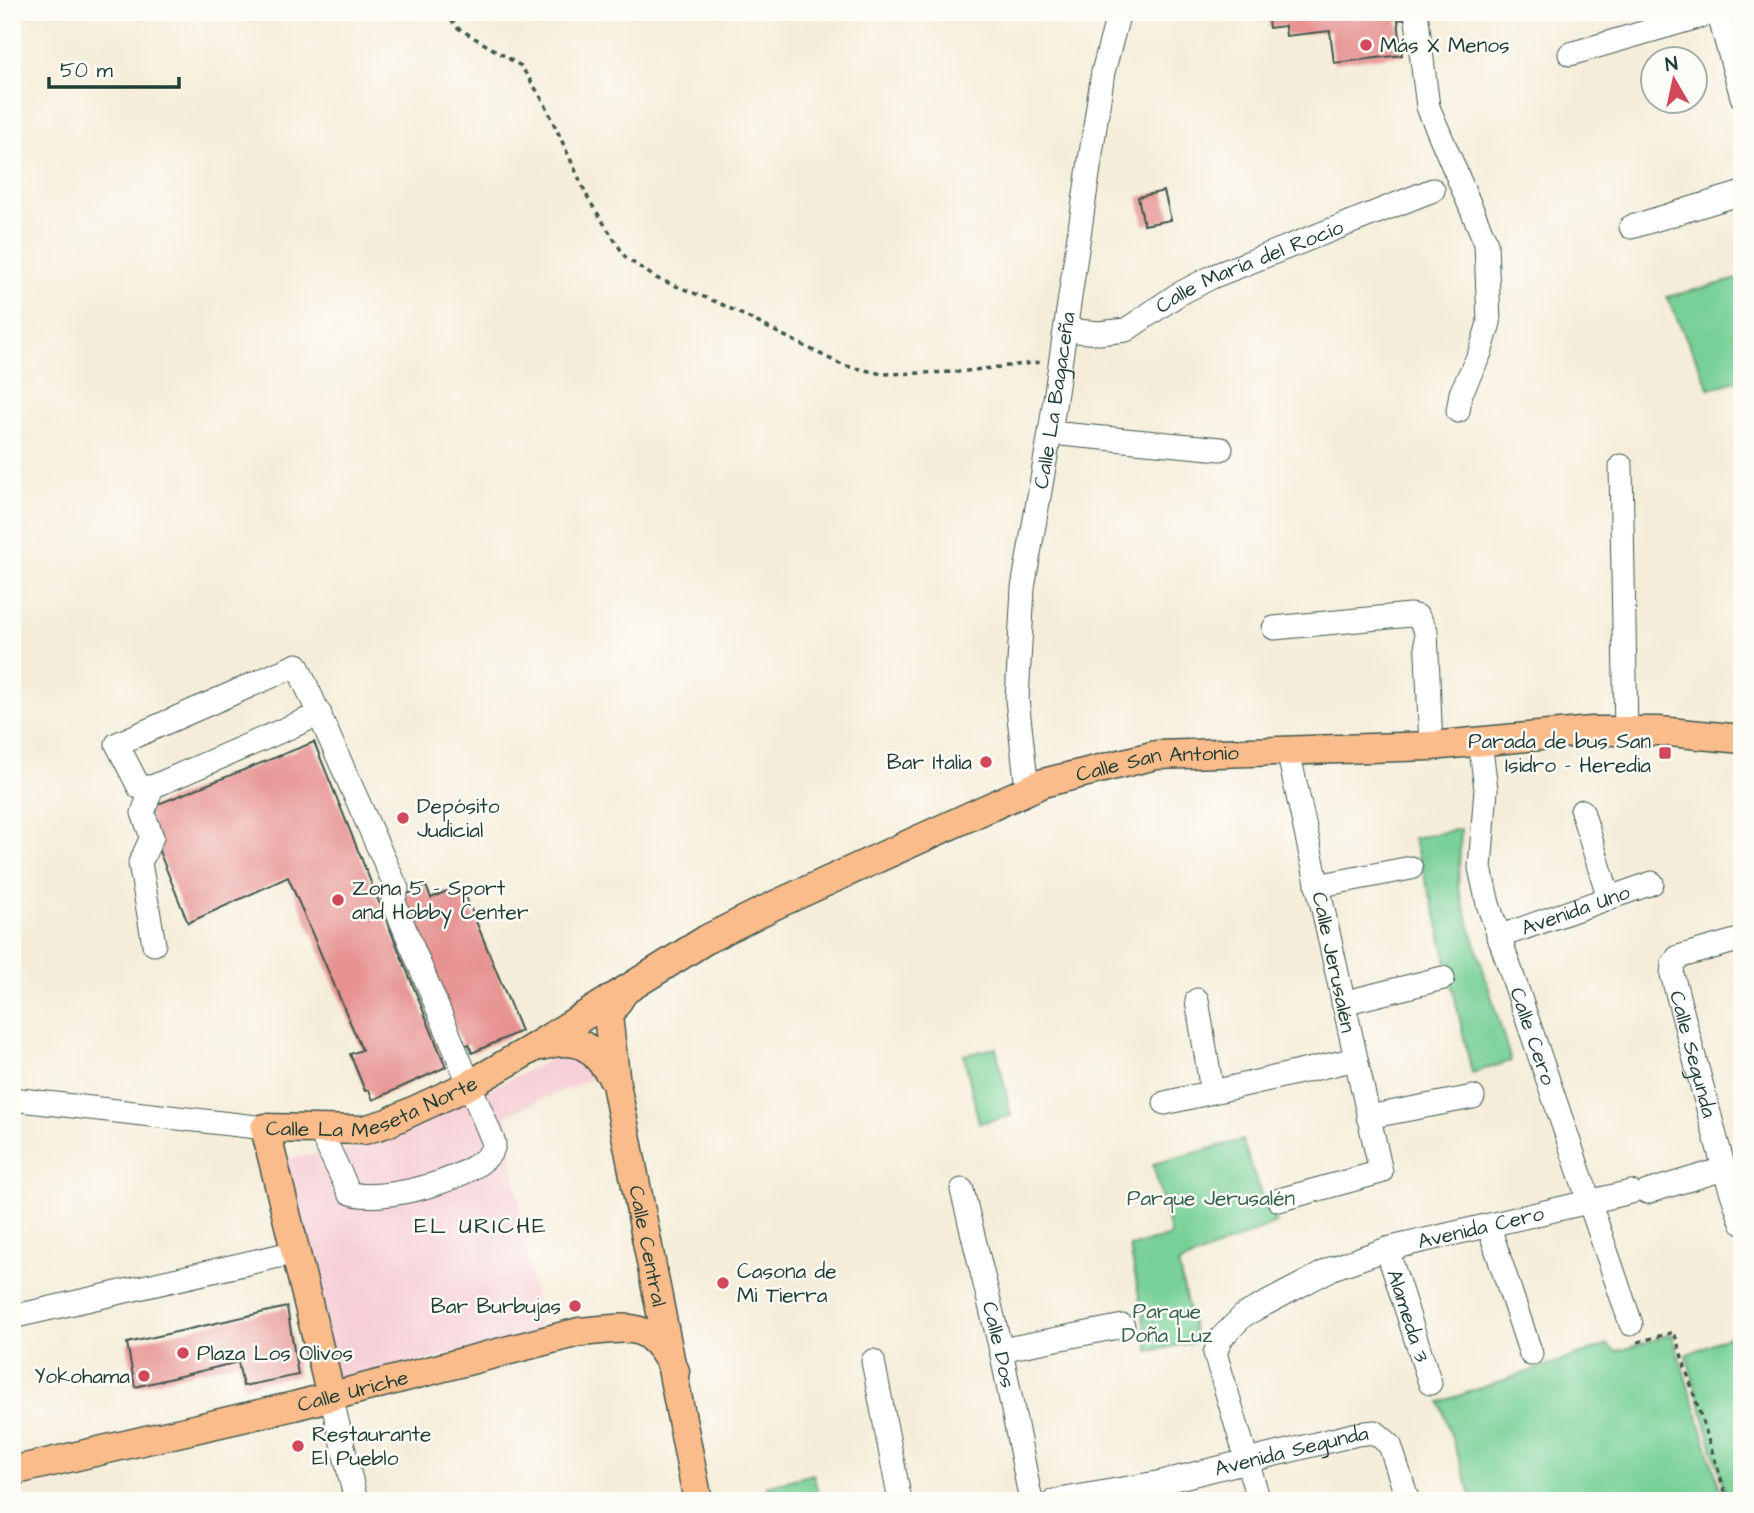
<svg xmlns="http://www.w3.org/2000/svg" width="1754" height="1513" font-family="'Architects Daughter',sans-serif">
  <style>
    .built { fill: #f6cfd7 }
    .green { fill: #77d096; stroke: #4b8665; stroke-width: 2 }
    .building { fill: #e69290 }
    .lines { fill: none; stroke-linecap: round; stroke-linejoin: round }
    .minor-casing { stroke: #3f574d; stroke-width: 25 }
    .major-casing { stroke: #3f574d; stroke-width: 31 }
    .path { stroke: #3f574d; stroke-width: 3.5; stroke-dasharray: 5 5; stroke-linecap: butt }
    .minor { stroke: #fff; stroke-width: 23 }
    .major { stroke: #fabc8b; stroke-width: 28 }
    .poi-dot { fill: #d1495b; stroke: #fdfcf7; stroke-width: 2.5 }
    .labels { text-anchor: middle; stroke-width: 5; stroke-linejoin: round; paint-order: stroke }
    .poi-label { font-size: 21px; fill: #1f3d34; stroke: #fdfcf7; text-anchor: start }
    .street-label { font-size: 21px; fill: #1f3d34; stroke: #fdfcf7 }
    .park-label { font-size: 21px; fill: #35624c; stroke: #fdfcf7 }
    .neighbourhood-label { font-size: 23px; letter-spacing: 2px; fill: #1f3d34; stroke: #fdfcf7 }
  </style>
  <rect width="100%" height="100%" fill="#fdfcf7"/>
  <filter id="ink" filterUnits="userSpaceOnUse"><feTurbulence type="fractalNoise" baseFrequency=".0143" numOctaves="2"/><feDisplacementMap in="SourceGraphic" scale="14" xChannelSelector="R" yChannelSelector="G"/><feConvolveMatrix kernelMatrix="1 2 1 2 8 2 1 2 1" color-interpolation-filters="sRGB"/></filter>
  <filter id="wash" filterUnits="userSpaceOnUse"><feTurbulence type="fractalNoise" baseFrequency=".00686" numOctaves="4" result="noise"/><feDisplacementMap in="SourceGraphic" scale="28" xChannelSelector="R" yChannelSelector="G"/><feGaussianBlur stdDeviation="1.57" result="paint"/><feColorMatrix in="noise" values="0 0 0 0 0 0 0 0 0 0 0 0 0 0 0 0 0 1.4 0 .05"/><feComposite in="paint" operator="in"/></filter>
  <g filter="url(#wash)">
    <rect width="100%" height="100%" fill="#f5edd9"/>
    <polygon class="built" points="572,1049 586,1056 593,1078 506,1115 540,1334 333,1381 282,1167 288,1158 361,1148 461,1103"/>
    <g class="green">
      <polygon points="1742,278 1742,379 1710,389 1667,297"/>
      <polygon points="1461,829 1458,887 1511,1061 1472,1073 1437,919 1413,838"/>
      <polygon points="996,1048 1011,1116 979,1123 964,1055"/>
      <polygon points="1242,1140 1264,1203 1276,1223 1178,1264 1196,1342 1149,1351 1130,1247 1171,1236 1153,1164"/>
      <polygon points="1742,1330 1742,1501 1728,1501 1686,1355"/>
      <polygon points="1672,1334 1724,1501 1473,1501 1440,1402 1607,1345 1616,1352"/>
      <polygon points="813,1474 820,1501 768,1501 767,1486"/>
    </g>
    <g id="blocks">
      <g class="building">
        <polygon points="1267,12 1405,12 1406,19 1398,20 1402,55 1334,63 1330,31 1286,36 1285,26 1269,28"/>
        <polygon points="1164,191 1171,220 1144,225 1138,197"/>
        <polygon points="314,742 446,1067 373,1100 369,1090 365,1091 350,1054 362,1050 288,877 188,923 157,846 148,808"/>
        <polygon points="426,886 431,898 447,891 450,897 464,892 521,1031 472,1053 469,1044 463,1046 400,897"/>
        <polygon points="287,1307 298,1375 243,1386 238,1362 135,1387 127,1343"/>
      </g>
    </g>
  </g>
  <g filter="url(#ink)">
    <use href="#blocks" fill-opacity="0" stroke="#3f574d" stroke-width="2"/>
    <g class="lines">
      <defs>
        <g id="minor">
          <polyline points="1416,12 1428,107 1486,243 1489,323 1480,353 1461,393 1458,411"/>
          <polyline points="1718,12 1742,97"/>
          <polyline points="1570,54 1715,12"/>
          <polyline points="1631,227 1742,193"/>
          <path id="s1" d="M1066,330L1099,333L1126,330L1177,295L1214,276L1433,190"/>
          <polyline points="1050,433 1221,449"/>
          <polyline points="1621,466 1626,731"/>
          <polyline points="1274,628 1410,615 1418,617 1426,631 1431,746"/>
          <path id="s2" d="M1480,741L1486,789L1480,868L1488,904L1631,1324"/>
          <path d="M152,787H139L117,744L297,665L397,889L393,901L494,1143C492,1177 374,1206 349,1192L323,1137"/>
          <path id="s3" d="M1027,789L1017,699L1023,588L1050,433L1103,72L1119,12"/>
          <polyline points="1582,811 1609,898"/>
          <polyline points="1317,886 1411,868"/>
          <path id="s4" d="M1498,937L1652,883"/>
          <path id="s5" d="M1742,939L1678,957L1673,964L1672,974L1724,1169L1742,1223"/>
          <polyline points="154,944 140,863 152,837 143,813 152,787 320,714"/>
          <polyline points="1197,1000 1212,1091"/>
          <polyline points="1343,1003 1443,978"/>
          <polyline points="12,1099 265,1128"/>
          <polyline points="1165,1103 1356,1059"/>
          <polyline points="1368,1117 1473,1097"/>
          <path id="s6" d="M962,1190L1001,1350L1031,1501"/>
          <polyline points="1647,1192 1724,1169"/>
          <polyline points="1279,1200 1381,1172 1288,751"/>
          <polyline points="1489,1227 1531,1354"/>
          <path id="s7" d="M1387,1249L1430,1383"/>
          <polyline points="12,1317 296,1252"/>
          <polyline points="1001,1350 1123,1326"/>
          <polyline points="873,1361 900,1501"/>
          <polyline points="331,1396 356,1501"/>
          <path id="s8" d="M1054,1501L1162,1482L1357,1434L1375,1432L1390,1445L1408,1501"/>
          <path id="s9" d="M1259,1501L1215,1353L1222,1337L1244,1315L1333,1268L1387,1249L1631,1192"/>
        </g>
        <g id="major">
          <path id="s10" d="M623,993L608,1016L616,1084L698,1501"/>
          <path d="M541,1046C582,1034 594,1049 615,1081"/>
          <path id="s11" d="M331,1396L265,1128L364,1130L387,1123L469,1085L533,1048L707,939L775,905L1043,783L1156,755L1431,746L1592,731H1659L1742,739"/>
          <path id="s12" d="M12,1471L294,1406L579,1332C633,1328 647,1318 675,1371"/>
        </g>
      </defs>
      <use href="#minor" class="minor-casing"/>
      <use href="#major" class="major-casing"/>
      <g class="path">
        <polyline points="444,12 458,28 521,66 544,102 589,200 626,258 656,278 719,303 842,365 882,374 958,372 1041,362"/>
        <polyline points="1638,1342 1674,1332 1728,1501"/>
      </g>
      <use href="#minor" class="minor"/>
      <use href="#major" class="major"/>
    </g>
  </g>
  <g class="poi-dot">
    <circle cx="1366" cy="45" r="7"/>
    <rect x="1658" y="746" width="14" height="14" rx="3.5"/>
    <circle cx="986" cy="762" r="7"/>
    <circle cx="403" cy="818" r="7"/>
    <circle cx="338" cy="900" r="7"/>
    <circle cx="723" cy="1283" r="7"/>
    <circle cx="575" cy="1306" r="7"/>
    <circle cx="183" cy="1353" r="7"/>
    <circle cx="144" cy="1376" r="7"/>
    <circle cx="298" cy="1446" r="7"/>
  </g>
  <g class="labels">
    <g class="poi-label">
      <text x="1380" y="52">Más X Menos</text>
      <text x="1651" y="748" text-anchor="end">Parada de bus San<tspan x="1651" dy="24">Isidro - Heredia</tspan></text>
      <text x="972" y="769" text-anchor="end">Bar Italia</text>
      <text x="417" y="813">Depósito<tspan x="417" dy="24">Judicial</tspan></text>
      <text x="352" y="895">Zona 5 - Sport<tspan x="352" dy="24">and Hobby Center</tspan></text>
      <text x="737" y="1278">Casona de<tspan x="737" dy="24">Mi Tierra</tspan></text>
      <text x="561" y="1313" text-anchor="end">Bar Burbujas</text>
      <text x="197" y="1360">Plaza Los Olivos</text>
      <text x="130" y="1383" text-anchor="end">Yokohama</text>
      <text x="312" y="1441">Restaurante<tspan x="312" dy="24">El Pueblo</tspan></text>
    </g>
    <g class="street-label">
      <text dy="7" stroke="none"><textPath href="#s1" startOffset="200">Calle María del Rocío</textPath></text>
      <text dy="7" stroke="none"><textPath href="#s3" startOffset="392">Calle La Bagaceña</textPath></text>
      <text dy="7" stroke="none"><textPath href="#s11" startOffset="1256">Calle San Antonio</textPath></text>
      <text dy="7" stroke="none"><textPath href="#s4" startOffset="82">Avenida Uno</textPath></text>
      <text transform="translate(1334 962) rotate(78)" y="7">Calle Jerusalén</text>
      <text dy="7" stroke="none"><textPath href="#s2" startOffset="304">Calle Cero</textPath></text>
      <text dy="7" stroke="none"><textPath href="#s5" startOffset="168">Calle Segunda</textPath></text>
      <text dy="7" stroke="none"><textPath href="#s11" startOffset="387">Calle La Meseta Norte</textPath></text>
      <text dy="7" stroke="none"><textPath href="#s9" startOffset="457">Avenida Cero</textPath></text>
      <text dy="7" stroke="none"><textPath href="#s10" startOffset="261">Calle Central</textPath></text>
      <text dy="7" stroke="none"><textPath href="#s7" startOffset="70">Alameda 3</textPath></text>
      <text dy="7" stroke="none"><textPath href="#s6" startOffset="159">Calle Dos</textPath></text>
      <text dy="7" stroke="none"><textPath href="#s12" startOffset="350">Calle Uriche</textPath></text>
      <text dy="7" stroke="none"><textPath href="#s8" startOffset="243">Avenida Segunda</textPath></text>
    </g>
    <g class="park-label">
      <text x="1211" y="1205">Parque Jerusalén</text>
      <text x="1167" y="1318">Parque<tspan x="1167" dy="24">Doña Luz</tspan></text>
    </g>
    <g class="neighbourhood-label">
      <text x="481" y="1233">EL URICHE</text>
    </g>
  </g>
  <rect width="1754" height="1513" fill="none" stroke="#fdfcf7" stroke-width="42"/>
  <g transform="translate(1674 80) rotate(351)"><circle r="33" fill="#fdfcf7" stroke="#a4b0a9" stroke-width="2"/>
  <path d="M0-5L12 26L0 18L-12 26Z" fill="#d1495b"/>
  <text y="-10" font-size="19" font-weight="bold" text-anchor="middle" fill="#1f3d34">N</text>
  </g>
  <path d="M49 77v10h130v-10" fill="none" stroke="#1f3d34" stroke-width="3.5"/>
  <text x="60" y="77" font-size="21" fill="#1f3d34" stroke="#fdfcf7" stroke-width="5" paint-order="stroke">50 m</text>
</svg>
